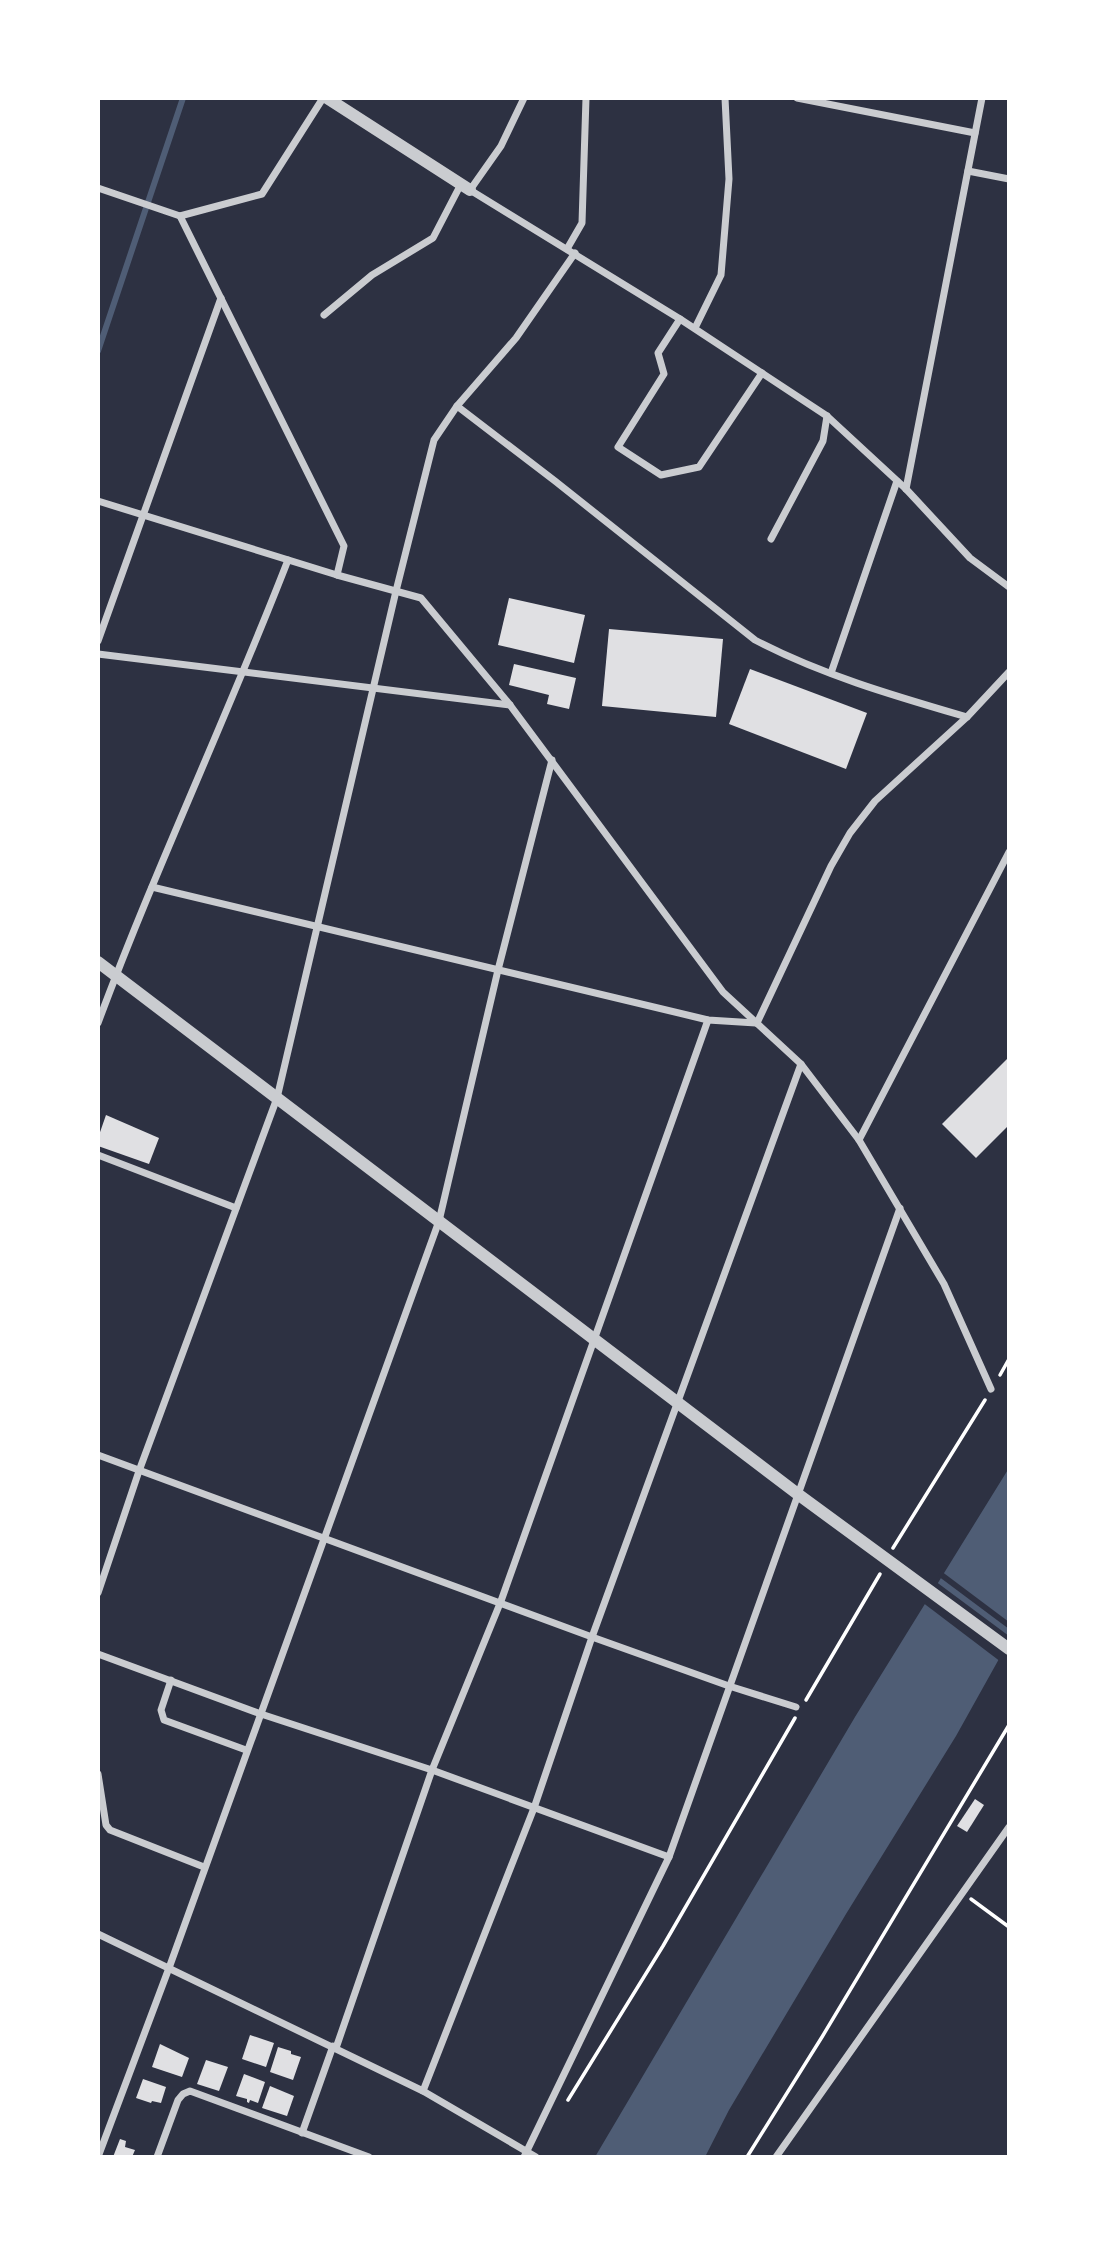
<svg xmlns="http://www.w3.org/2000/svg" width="1107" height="2255" font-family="'DM Sans',sans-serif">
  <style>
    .water { fill: #4f5d75 }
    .pier { fill: #2d3142 }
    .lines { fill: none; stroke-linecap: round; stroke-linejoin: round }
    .stream { stroke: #4f5d75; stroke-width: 6 }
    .building { fill: #e0e0e3 }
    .path { stroke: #fff; stroke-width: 3.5 }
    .minor { stroke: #caccd0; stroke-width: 7 }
    .tertiary { stroke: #caccd0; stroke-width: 12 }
  </style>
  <rect width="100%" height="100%" fill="#2d3142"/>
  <polygon class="water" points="1009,1468 1009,1641 956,1736 846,1914 729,2110 705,2157 595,2157 855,1717"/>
  <g class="pier">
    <polygon points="941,1571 1009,1622 1009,1629 938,1576"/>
    <polygon points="935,1581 1009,1636 1009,1648 1001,1662 922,1602"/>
  </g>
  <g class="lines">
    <polyline class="stream" points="98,351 183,98"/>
  </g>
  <g class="building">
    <polygon points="509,598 585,615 574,663 498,645"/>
    <polygon points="609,629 723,639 716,717 602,706"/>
    <polygon points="514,664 576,678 569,709 547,704 549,695 509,685"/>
    <polygon points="750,669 867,713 846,769 729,724"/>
    <polygon points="1009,1057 1009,1125 976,1158 942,1124"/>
    <polygon points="106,1115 159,1138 149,1164 98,1146 98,1138"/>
    <polygon points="975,1799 984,1805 967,1832 957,1826"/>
    <polygon points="250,2035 274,2043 266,2067 242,2059"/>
    <polygon points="160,2044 189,2058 182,2077 152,2067"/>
    <polygon points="278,2047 291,2051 291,2054 301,2057 293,2080 270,2072"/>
    <polygon points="206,2060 228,2067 219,2091 197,2084"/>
    <polygon points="244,2074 265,2082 258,2103 250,2100 249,2103 247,2102 247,2099 236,2096"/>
    <polygon points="143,2079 166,2087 161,2103 152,2101 151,2103 136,2098"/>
    <polygon points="270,2086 294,2096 287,2116 262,2108"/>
    <polygon points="120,2139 126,2141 125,2147 135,2150 132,2157 113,2157"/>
  </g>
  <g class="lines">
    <g class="path">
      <polyline points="1000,1375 1009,1359"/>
      <polyline points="893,1548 985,1400"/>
      <polyline points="806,1700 880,1574"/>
      <polyline points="971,1899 1009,1927"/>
      <polyline points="568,2100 663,1946 795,1718"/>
      <polyline points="747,2157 822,2037 1009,1725"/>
    </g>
    <g class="minor">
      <polyline points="524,98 501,146 470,190 680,319 827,416 906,489 970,558 1009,587"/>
      <polyline points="797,98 975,133"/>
      <polyline points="968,171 1009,179"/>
      <polyline points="98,188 180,216 344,546 337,575"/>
      <polyline points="180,216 262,194 323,98"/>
      <polyline points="567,249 582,223 586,98"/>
      <polyline points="324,315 372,275 433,238 461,184"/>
      <polyline points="680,319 658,353 664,374 618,447 661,475 699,467 762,373"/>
      <polyline points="695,328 721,275 729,179 725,98"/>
      <path d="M457,406L555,481L755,640C822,675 895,696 967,717"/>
      <polyline points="906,489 982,98"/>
      <polyline points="98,501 337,575 421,598 510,705 723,992 801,1064 859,1140 944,1284 991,1389"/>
      <polyline points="771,539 823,441 827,416"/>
      <polyline points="98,641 221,298"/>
      <polyline points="98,654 510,705"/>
      <polyline points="831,673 897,481"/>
      <polyline points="152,887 708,1020 756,1023"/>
      <path d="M98,1023C156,867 228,715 288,560"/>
      <polyline points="757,1023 831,866 850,833 875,801 967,717 1009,672"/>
      <polyline points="859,1140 1009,852"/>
      <polyline points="98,1155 236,1208"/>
      <polyline points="98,1455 592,1637 729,1686 796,1707"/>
      <polyline points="98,1593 139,1471 277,1098 396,591 434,440 457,406 516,338 575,253"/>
      <polyline points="98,1654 261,1714 432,1770 669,1857"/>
      <polyline points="171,1680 161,1710 164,1720 246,1750"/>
      <polyline points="98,1774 106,1825 110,1830 204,1867"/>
      <polyline points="98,1934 423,2091 536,2157"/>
      <polyline points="336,2048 432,1770 501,1601 708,1020"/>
      <polyline points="423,2091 534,1808 592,1637 801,1064"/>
      <polyline points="302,2133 333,2046"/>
      <polyline points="98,2157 169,1968 439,1221 498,970 552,760"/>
      <polyline points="157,2157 178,2100 183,2094 190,2091 369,2157"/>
      <polyline points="524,2157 669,1857 900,1208"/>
      <polyline points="776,2157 1009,1827"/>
    </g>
    <g class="tertiary">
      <polyline points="327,98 470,190"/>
      <polyline points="98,962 799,1495 1009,1649"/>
    </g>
  </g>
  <rect width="1107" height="2255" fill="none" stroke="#ffffff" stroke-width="200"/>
</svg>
